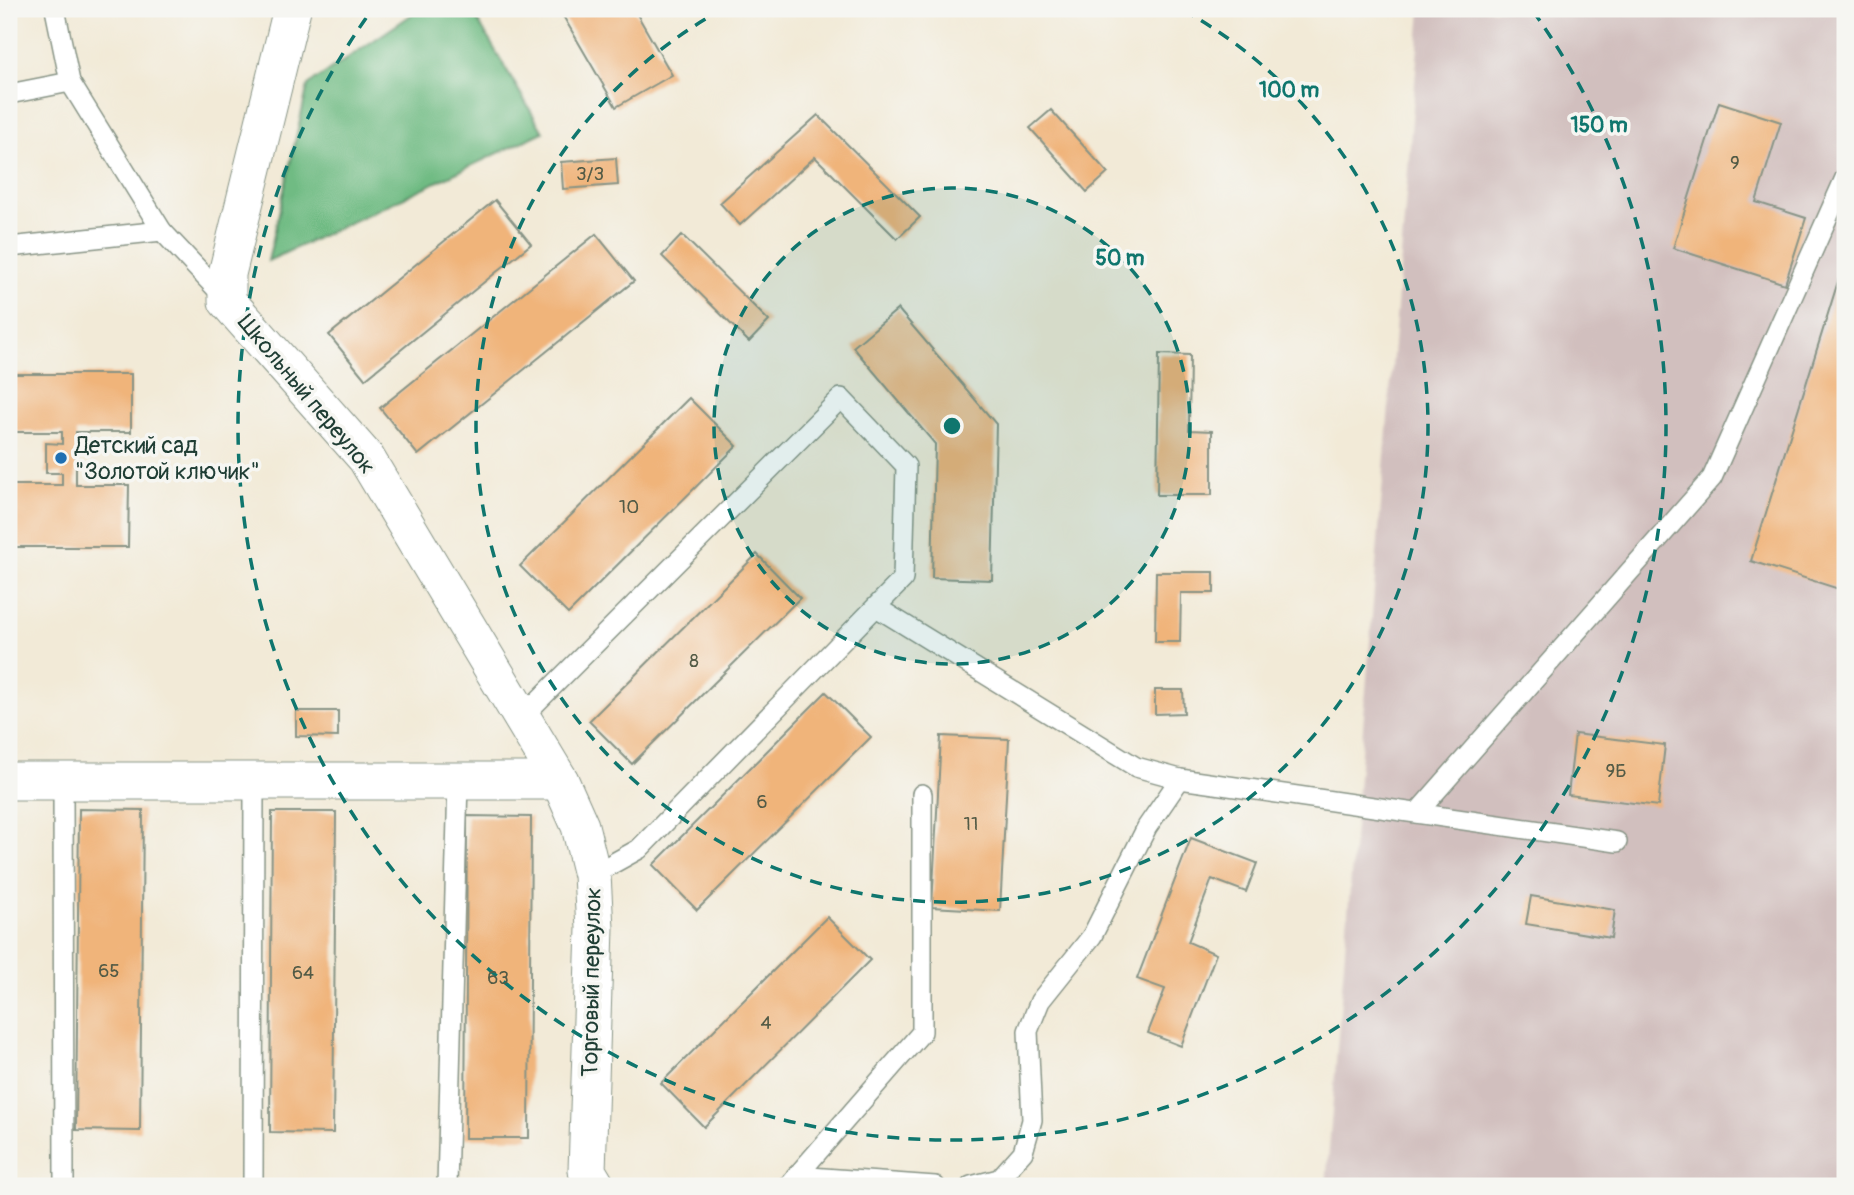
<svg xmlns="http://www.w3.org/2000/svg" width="1854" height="1195" font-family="Pangolin,sans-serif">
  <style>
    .industrial { fill: #d1bfbe }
    .forest { fill: #6fbb83; stroke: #477c5c; stroke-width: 2 }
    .building { fill: #f0b47a }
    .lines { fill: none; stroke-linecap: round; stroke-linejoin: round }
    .service-casing { stroke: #889486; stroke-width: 22 }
    .minor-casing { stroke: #889486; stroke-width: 39 }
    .service { stroke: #fff; stroke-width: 19 }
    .minor { stroke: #fff; stroke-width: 37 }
    .ring { fill: none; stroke: #0f766e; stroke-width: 3.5; stroke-dasharray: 12 9 }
    .poi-dot { fill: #1f6fb2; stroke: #f6f6f2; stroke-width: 2.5 }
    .labels { text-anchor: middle; stroke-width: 7; stroke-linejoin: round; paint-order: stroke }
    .number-label { font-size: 19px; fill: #535b46 }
    .street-label { font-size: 23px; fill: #1f3d34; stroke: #f6f6f2 }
    .poi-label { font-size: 23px; fill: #1f3d34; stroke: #f6f6f2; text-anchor: start }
    .centre { fill: #0f766e; stroke: #f6f6f2; stroke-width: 3.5 }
    .ring-label { font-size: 21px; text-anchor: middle; font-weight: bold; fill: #0f766e; stroke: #f6f6f2; stroke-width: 7; stroke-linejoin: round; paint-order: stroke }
  </style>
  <rect width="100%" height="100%" fill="#f6f6f2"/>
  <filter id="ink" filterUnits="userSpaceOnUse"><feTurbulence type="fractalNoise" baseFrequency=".0143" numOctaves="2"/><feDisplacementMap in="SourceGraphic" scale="14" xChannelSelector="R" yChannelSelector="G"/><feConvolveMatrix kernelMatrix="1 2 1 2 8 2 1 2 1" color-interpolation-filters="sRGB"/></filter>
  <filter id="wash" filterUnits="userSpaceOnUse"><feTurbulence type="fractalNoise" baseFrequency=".00686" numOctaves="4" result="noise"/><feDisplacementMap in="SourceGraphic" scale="28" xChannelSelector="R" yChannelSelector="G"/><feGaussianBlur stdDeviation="1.57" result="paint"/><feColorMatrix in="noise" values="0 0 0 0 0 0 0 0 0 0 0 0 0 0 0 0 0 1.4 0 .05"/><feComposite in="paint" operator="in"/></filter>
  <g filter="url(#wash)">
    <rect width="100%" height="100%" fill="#f2ead7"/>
    <polygon class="industrial" points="1421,9 1845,9 1845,1186 1326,1186"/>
    <polygon class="forest" points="420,9 471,9 543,132 268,261 308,85"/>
    <g id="blocks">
      <g class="building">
        <polygon points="559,9 634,9 672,75 616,107"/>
        <polygon points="1719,102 1781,122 1756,202 1806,218 1785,284 1673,248"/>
        <polygon points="1051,110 1108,173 1087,192 1030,128"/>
        <polygon points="818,115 920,217 897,239 815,157 740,225 720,203"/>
        <polygon points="616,158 618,185 563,189 561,162"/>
        <polygon points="495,200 531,244 365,379 329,335"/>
        <polygon points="596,234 634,281 418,455 380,408"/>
        <polygon points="682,235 769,321 749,342 662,256"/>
        <polygon points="1845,259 1845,591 1751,561"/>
        <polygon points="898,309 996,424 992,580 932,578 935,444 853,347"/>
        <polygon points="1159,354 1190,355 1189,430 1212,431 1212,495 1157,495"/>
        <polygon points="10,374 131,374 131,432 76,432 76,485 129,485 128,547 9,547 11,485 62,485 62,473 46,473 46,443 62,444 62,432 9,432"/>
        <polygon points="689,398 737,446 568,614 520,566"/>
        <polygon points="757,554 800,598 632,764 589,721"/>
        <polygon points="1156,572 1214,572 1214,593 1181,593 1180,642 1155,642"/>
        <polygon points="1155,690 1183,690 1184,713 1155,714"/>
        <polygon points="826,692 871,737 697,910 653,865"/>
        <polygon points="296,711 338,711 338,737 296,736"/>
        <polygon points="1575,734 1665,745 1658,806 1568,795"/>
        <polygon points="941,736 1009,739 1000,911 932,907"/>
        <polygon points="79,809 143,810 140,1131 76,1130"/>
        <polygon points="272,812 336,812 333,1133 270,1132"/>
        <polygon points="467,816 531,817 529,1138 465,1138"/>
        <polygon points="1191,838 1257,863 1246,892 1212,879 1188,942 1216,954 1181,1046 1148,1033 1165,989 1137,979"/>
        <polygon points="1531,896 1615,910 1611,938 1526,924"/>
        <polygon points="827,917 870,960 704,1127 661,1083"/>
      </g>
    </g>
  </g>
  <g filter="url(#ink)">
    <use href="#blocks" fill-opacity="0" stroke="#889486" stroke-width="2"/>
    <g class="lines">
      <defs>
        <g id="service">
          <polyline points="55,9 70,82 162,231"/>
          <polyline points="9,94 70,82"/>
          <polyline points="9,247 162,231 226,299"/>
          <polyline points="876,607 1136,767 1180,779 1617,842"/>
          <polyline points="522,717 841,398 906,466 903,579 639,849 592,875"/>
          <polyline points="63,781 64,1186"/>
          <polyline points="1417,813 1712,478 1845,178"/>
          <polyline points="796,1176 935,1186"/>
          <polyline points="253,1186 254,781"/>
          <polyline points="447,1186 458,781"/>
          <polyline points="788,1186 922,1032 922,794"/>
          <polyline points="971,1186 999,1179 1023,1152 1032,1120 1028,1031 1040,1001 1092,936 1147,827 1180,779"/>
        </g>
        <g id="minor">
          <polyline points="292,9 227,274 227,301 366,458 560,781 580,826 592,875 595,928 587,1171 596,1186"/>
          <polyline points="9,781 560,781"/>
        </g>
      </defs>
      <use href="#service" class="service-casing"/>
      <use href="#minor" class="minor-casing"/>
      <use href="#service" class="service"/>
      <use href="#minor" class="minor"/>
    </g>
  </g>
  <circle cx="952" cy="426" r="238" fill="#0f766e" fill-opacity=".12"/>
  <g class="ring">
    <circle cx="952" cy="426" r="238"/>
    <path d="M1183 10A476 476 0 1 1 721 10"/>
    <path d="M1533 11A714 714 0 1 1 371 11"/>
  </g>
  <circle class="poi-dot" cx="61" cy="458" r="7"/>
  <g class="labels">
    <g class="number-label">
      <text x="1735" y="169">9</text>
      <text x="590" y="180">3/3</text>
      <text x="629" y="513">10</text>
      <text x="694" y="667">8</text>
      <text x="1616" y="777">9Б</text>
      <text x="762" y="808">6</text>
      <text x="971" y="830">11</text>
      <text x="109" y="977">65</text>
      <text x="303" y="979">64</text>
      <text x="498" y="984">63</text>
      <text x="766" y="1029">4</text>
    </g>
    <g class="street-label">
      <text transform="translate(307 394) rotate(50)" y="8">Школьный переулок</text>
      <text transform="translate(591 982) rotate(-89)" y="8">Торговый переулок</text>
    </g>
    <g class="poi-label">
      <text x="75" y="453">Детский сад<tspan x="75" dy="26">"Золотой ключик"</tspan></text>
    </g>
  </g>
  <circle cx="952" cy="426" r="10" class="centre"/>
  <g class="ring-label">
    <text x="1289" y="97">100 m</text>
    <text x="1599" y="132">150 m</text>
    <text x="1120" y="265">50 m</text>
  </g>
  <rect width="1854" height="1195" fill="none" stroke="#f6f6f2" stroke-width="35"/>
</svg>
